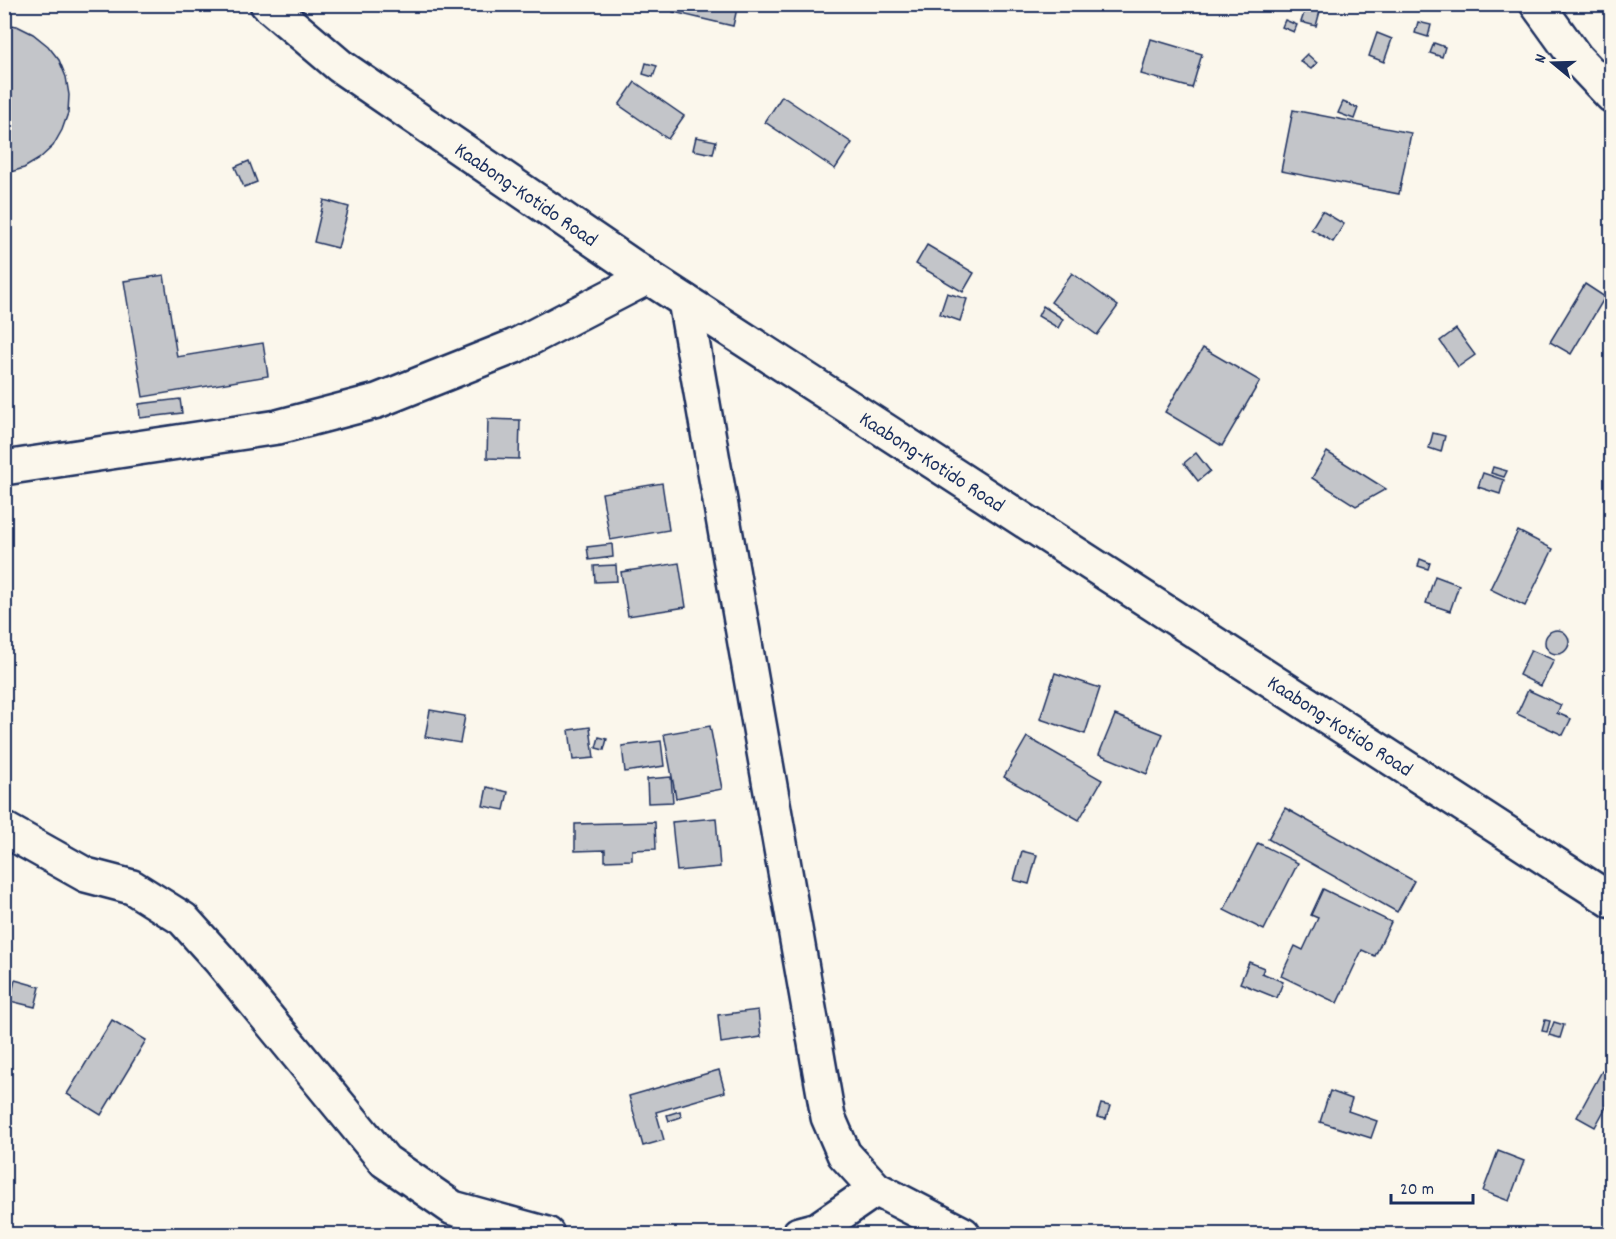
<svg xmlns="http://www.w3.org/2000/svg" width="1616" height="1239" font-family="Dekko,sans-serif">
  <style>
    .building { fill: #c3c5c9; stroke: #1b2f5e; stroke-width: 1.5 }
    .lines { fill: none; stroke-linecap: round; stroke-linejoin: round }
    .minor-casing { stroke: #1b2f5e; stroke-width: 38 }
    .minor { stroke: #fbf7ec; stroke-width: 33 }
    .labels { text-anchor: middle; stroke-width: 4.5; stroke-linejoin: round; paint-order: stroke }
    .street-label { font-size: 21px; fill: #1b2f5e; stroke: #fbf7ec }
  </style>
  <rect width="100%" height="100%" fill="#fbf7ec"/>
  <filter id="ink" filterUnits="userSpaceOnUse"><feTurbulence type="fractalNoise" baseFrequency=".0167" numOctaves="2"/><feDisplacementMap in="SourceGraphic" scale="12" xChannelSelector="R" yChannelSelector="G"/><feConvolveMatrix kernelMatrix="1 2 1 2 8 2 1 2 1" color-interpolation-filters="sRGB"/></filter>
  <g filter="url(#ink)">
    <g class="building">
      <polygon points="674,4 738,4 733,26 673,12"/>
      <polygon points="1307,4 1322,4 1316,26 1301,22"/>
      <polygon points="1285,20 1297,25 1294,32 1282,27"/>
      <polygon points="1418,22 1431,25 1428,37 1415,33"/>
      <polygon points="4,24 17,26 33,34 48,46 59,60 66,77 69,95 68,113 62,130 53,146 39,159 24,168 4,174"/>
      <polygon points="1377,33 1392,39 1384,62 1369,56"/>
      <polygon points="1151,39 1202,54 1192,88 1141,74"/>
      <polygon points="1434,43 1445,47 1442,57 1430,53"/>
      <polygon points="1307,54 1317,63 1311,69 1300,61"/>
      <polygon points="646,63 657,66 653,77 643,74"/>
      <polygon points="635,82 684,116 668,139 619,105"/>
      <polygon points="782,96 852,143 835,169 765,122"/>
      <polygon points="1343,102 1358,108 1354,119 1338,113"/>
      <polygon points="1293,110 1411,133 1399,194 1281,171"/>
      <polygon points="696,137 716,141 713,154 693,150"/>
      <polygon points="249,161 257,182 244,187 235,167"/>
      <polygon points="324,200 349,207 338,248 314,242"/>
      <polygon points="1322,211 1344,224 1333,242 1311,229"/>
      <polygon points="927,245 974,273 963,292 916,264"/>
      <polygon points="1072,273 1118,306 1097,335 1051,302"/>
      <polygon points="164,275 177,357 263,343 268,376 143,397 124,281"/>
      <polygon points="1585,284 1605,297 1571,354 1550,342"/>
      <polygon points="947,293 967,299 960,321 940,314"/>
      <polygon points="1043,306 1063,319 1058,328 1038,316"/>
      <polygon points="1456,329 1475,355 1458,367 1440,341"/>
      <polygon points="1203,348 1260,381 1222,446 1165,412"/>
      <polygon points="180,399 182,413 140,418 139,404"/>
      <polygon points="488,419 520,420 519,459 487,458"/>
      <polygon points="1433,433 1445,436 1441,452 1429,448"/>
      <polygon points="1327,452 1386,489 1356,506 1312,478"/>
      <polygon points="1196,453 1210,471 1198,481 1184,463"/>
      <polygon points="1493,467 1507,471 1504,477 1491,473"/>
      <polygon points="1483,473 1504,480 1500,494 1478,487"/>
      <polygon points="662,483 669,530 610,540 602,493"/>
      <polygon points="1518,531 1553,549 1525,606 1490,589"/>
      <polygon points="612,544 613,557 589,560 587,547"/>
      <polygon points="1420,559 1430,563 1428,569 1418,566"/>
      <polygon points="679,563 686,607 628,616 621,572"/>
      <polygon points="616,565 617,581 595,582 594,566"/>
      <polygon points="1435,576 1459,585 1450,611 1426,603"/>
      <circle cx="1557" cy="642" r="12"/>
      <polygon points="1531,650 1554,660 1541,686 1519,675"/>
      <polygon points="1055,673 1100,688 1085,734 1040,719"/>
      <polygon points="1528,690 1561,705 1557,713 1571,719 1563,735 1517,714"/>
      <polygon points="430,710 465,716 460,743 425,737"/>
      <polygon points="1115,715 1163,734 1147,774 1099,754"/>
      <polygon points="710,726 722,789 676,798 664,734"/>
      <polygon points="590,727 594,758 573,760 569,730"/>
      <polygon points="599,737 607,739 604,750 596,748"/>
      <polygon points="1027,737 1102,780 1079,820 1004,777"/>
      <polygon points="661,741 664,766 625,772 622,746"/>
      <polygon points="671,777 673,802 648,803 647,779"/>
      <polygon points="487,787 508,792 504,810 483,806"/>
      <polygon points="1285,808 1414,881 1397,912 1268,839"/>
      <polygon points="716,818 720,867 677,871 672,822"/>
      <polygon points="655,822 656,849 632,850 632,860 605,861 605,850 575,851 575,824"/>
      <polygon points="1258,843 1298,863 1264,930 1224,910"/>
      <polygon points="1022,851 1037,855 1029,884 1014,880"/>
      <polygon points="1323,889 1391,922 1375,956 1362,950 1337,1003 1281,976 1295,946 1303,950 1318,918 1311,915"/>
      <polygon points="1249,962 1264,968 1262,973 1283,982 1277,998 1240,983"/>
      <polygon points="15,980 40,987 35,1007 10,1001"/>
      <polygon points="758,1010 761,1037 721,1043 718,1015"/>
      <polygon points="112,1020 146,1040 101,1115 67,1094"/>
      <polygon points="1545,1020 1550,1021 1547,1032 1542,1031"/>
      <polygon points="1554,1022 1564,1025 1560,1038 1549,1035"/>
      <polygon points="719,1070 725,1092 656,1112 664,1140 643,1146 629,1096"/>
      <polygon points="1602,1071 1612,1076 1612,1096 1595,1127 1577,1117"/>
      <polygon points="1330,1091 1352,1099 1348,1111 1377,1121 1371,1138 1320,1122"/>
      <polygon points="1101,1104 1110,1106 1106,1119 1097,1117"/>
      <polygon points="680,1111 681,1117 669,1121 667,1115"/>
      <polygon points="1498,1151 1524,1161 1509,1201 1483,1191"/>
    </g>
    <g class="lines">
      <defs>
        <g id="minor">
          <path id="s1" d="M267,4L340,66L648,277L1612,901"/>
          <polyline points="1537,4 1576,58 1612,96"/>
          <polyline points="685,301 828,1117 844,1154 876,1189 963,1234"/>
          <polyline points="4,468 278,427 377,401 515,346 648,277"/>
          <polyline points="4,829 86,875 132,887 183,919 220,960 385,1161 453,1208 547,1234"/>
          <polyline points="799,1234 818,1229 876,1189"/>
        </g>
      </defs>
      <use href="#minor" class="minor-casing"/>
      <use href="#minor" class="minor"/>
    </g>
  </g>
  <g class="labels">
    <g class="street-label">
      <text dy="7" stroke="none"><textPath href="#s1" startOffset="322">Kaabong-Kotido Road</textPath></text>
      <text dy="7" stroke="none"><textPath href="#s1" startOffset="808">Kaabong-Kotido Road</textPath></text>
      <text dy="7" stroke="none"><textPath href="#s1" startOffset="1294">Kaabong-Kotido Road</textPath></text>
    </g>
  </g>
  <rect width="1616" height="1239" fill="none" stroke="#fbf7ec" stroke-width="24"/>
  <rect x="12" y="12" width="1592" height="1215" fill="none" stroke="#1b2f5e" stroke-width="2" filter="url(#ink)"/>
  <g transform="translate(1553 63) rotate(289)" stroke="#fbf7ec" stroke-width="4.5" paint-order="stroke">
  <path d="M0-4.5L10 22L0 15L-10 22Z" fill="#1b2f5e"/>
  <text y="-9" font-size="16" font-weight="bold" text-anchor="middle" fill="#1b2f5e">N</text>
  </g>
  <path d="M1391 1194v9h82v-9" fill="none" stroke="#1b2f5e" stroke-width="3"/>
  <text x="1400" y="1194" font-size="18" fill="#1b2f5e" stroke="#fbf7ec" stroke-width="4.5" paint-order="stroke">20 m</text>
</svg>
